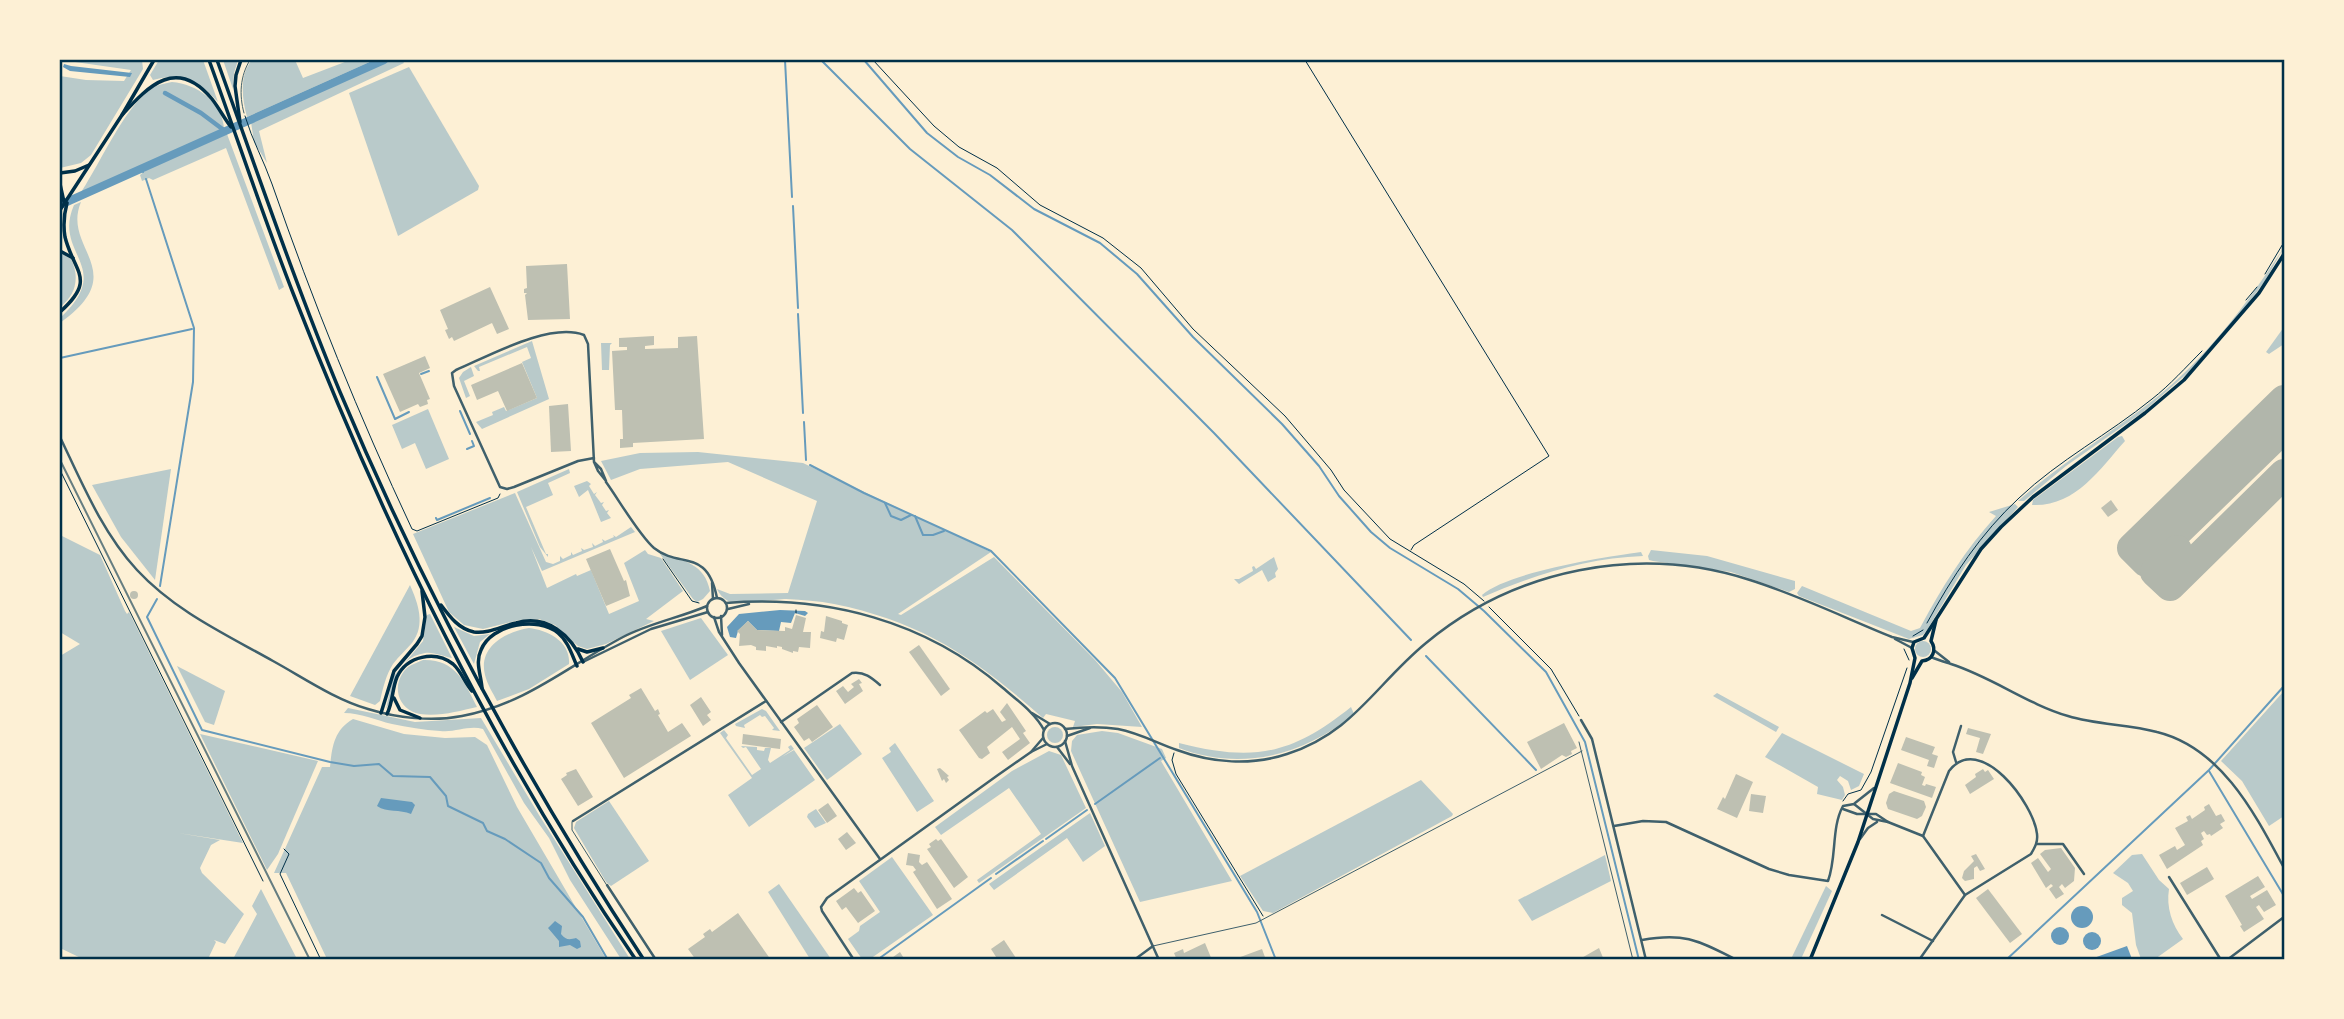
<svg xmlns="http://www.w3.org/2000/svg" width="2344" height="1019" font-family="Karla,sans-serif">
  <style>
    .green { fill: #b9caca }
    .water { fill: #669bbc }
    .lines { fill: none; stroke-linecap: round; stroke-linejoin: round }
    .stream { stroke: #669bbc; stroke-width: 2 }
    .canal { stroke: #669bbc; stroke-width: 4.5 }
    .river { stroke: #669bbc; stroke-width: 8 }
    .runway { stroke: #b1b6ab; stroke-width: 30 }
    .building { fill: #bec0b2 }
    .path { stroke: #003049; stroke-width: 1 }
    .service { stroke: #3f606c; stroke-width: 1 }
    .minor { stroke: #3f606c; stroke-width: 2.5 }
    .tertiary { stroke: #3f606c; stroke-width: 2.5 }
    .secondary { stroke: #003049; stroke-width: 3.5 }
    .primary { stroke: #003049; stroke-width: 3.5 }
    .trunk { stroke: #003049; stroke-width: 3.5 }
    .rail { stroke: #657d81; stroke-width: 2 }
    .neatline { fill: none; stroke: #003049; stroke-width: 2.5 }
  </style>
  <rect width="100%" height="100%" fill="#fdf0d5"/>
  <g class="green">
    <polygon points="61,60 142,60 143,69 91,155 81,163 60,168 60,76 86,80 124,81 131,70"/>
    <path d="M159,60H203L218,102C198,80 181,72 153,80L150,75Z"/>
    <polygon points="223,60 238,60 234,73 233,89"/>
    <path d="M252,60H295L303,78L350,60H374L247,117C242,99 239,75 252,60Z"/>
    <polygon points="391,60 402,60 404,63 259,131 267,163 254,142 251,122"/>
    <polygon points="409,67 479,186 478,190 398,236 349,93"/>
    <path d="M172,82C197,84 222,102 224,128L80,194C99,166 128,99 156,86C161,84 167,83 172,82Z"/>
    <polygon points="227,134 284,287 279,290 226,148 153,180 149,178 142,181 140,175 146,170"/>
    <path d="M81,202C61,249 133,271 60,323V318C116,266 52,255 74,205Z"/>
    <path d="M2284,247L2265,281L2250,301L2190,371L2143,412L2066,466L2024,501H2018C2060,464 2108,435 2152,401C2206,359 2248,303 2284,247Z"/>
    <path d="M60,253L71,259C80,277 76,295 60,307Z"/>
    <polygon points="2284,327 2284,344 2269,354 2266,352"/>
    <polygon points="532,341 549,399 482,429 476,422 493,415 492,412 504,407 506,411 537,398 522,362 531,358 527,347 479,367 480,371 478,371 474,366"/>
    <polygon points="601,343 612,343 610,345 609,370 602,370"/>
    <polygon points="471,367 474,376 464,381 470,396 466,398 459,378 463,372"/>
    <polygon points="428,409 449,459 426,469 415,443 402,449 392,425"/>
    <path d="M2122,436L2125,441C2099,470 2075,507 2032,505L2033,500L2118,437Z"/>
    <path d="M698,452L803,463L991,552L898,614L901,615L994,557L1095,660L1122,692L1142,727L1097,724L1073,727L1075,721L1046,714L1043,718C976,659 923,622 834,604C819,601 802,600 786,599C775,599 736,605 728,601C723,598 719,594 717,589L730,594L788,593L817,501L728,462L640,469L611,480L601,461L640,453Z"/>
    <polygon points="171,469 155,580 121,537 92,485"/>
    <polygon points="569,469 570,473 548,483 553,495 526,507 546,554 548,554 548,557 540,547 517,492"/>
    <polygon points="587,481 591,484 589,486 594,494 597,492 595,495 601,503 604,502 602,505 606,511 609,510 607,513 611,518 601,522 588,490 579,497 574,486"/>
    <polygon points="515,493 546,562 553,564 560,561 560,556 563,559 571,555 571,552 573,555 582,551 581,548 584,550 593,547 592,543 595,546 603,542 602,539 605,541 614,537 613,535 616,537 631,527 635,532 542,571 531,547 547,588 576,574 577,576 591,570 609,614 639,601 624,563 645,550 648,554 661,558 683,591 646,619 654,621 606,644 587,649 578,646 555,625 539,619 519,620 483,629 464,625 449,612 413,534"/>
    <path d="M2015,504L2018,507L1966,565L1927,630L1923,635L1909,639L1799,596L1797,593L1802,586L1911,631L1920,628C1942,587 1965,550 1996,516L1989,512Z"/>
    <polygon points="60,535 100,555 125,611 127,614 129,612 243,843 178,833 220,840 211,845 200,868 202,873 244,914 225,944 214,940 216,942 208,959 83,959 60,948 60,656 80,644 60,632"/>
    <polygon points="1651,550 1707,556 1795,581 1795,589 1789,592 1731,572 1653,561 1649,560 1648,556"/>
    <path d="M1641,552L1643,556C1587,558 1534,575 1483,597L1482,595C1508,572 1604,557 1641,552Z"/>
    <path d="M660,554C684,560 705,564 710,591L703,599L697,602L693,599Z"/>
    <polygon points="1274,557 1278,569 1275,573 1276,577 1268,582 1262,570 1239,584 1234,579 1239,579 1253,571 1252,567 1254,566 1256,569"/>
    <path d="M410,585C418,603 426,625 412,643C406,650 399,656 393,664C386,675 383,688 380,701L375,705L350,696Z"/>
    <path d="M430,614L452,658C444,657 435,652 425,653C391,659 399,689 386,709L393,677L423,641L427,615Z"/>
    <polygon points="701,618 728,655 690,680 661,631"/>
    <polygon points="454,627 474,636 490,634 480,642 474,664"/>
    <path d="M529,628C548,630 571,642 569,664L529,689L497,701C493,693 487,684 485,675C478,647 505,632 529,628Z"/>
    <circle cx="1923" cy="649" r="8"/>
    <path d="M423,660C455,659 464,681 477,707C459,711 439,717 420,714C397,710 390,683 408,667C412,664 419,662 423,660Z"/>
    <polygon points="177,666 225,691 214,725 205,722"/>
    <polygon points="2284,691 2284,816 2269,826 2242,781 2221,761"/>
    <polygon points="1717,693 1779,727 1776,732 1713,696"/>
    <path d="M1351,707L1354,714C1304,755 1242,772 1179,748V743C1254,762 1291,755 1351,707Z"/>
    <path d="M348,708L415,722L481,718L539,815L630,959H621L570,880L549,838L524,803L483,729C468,725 455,733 440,731C424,730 407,727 392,724C375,720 361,713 344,713Z"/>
    <polygon points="762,709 766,711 780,731 772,730 774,728 765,716 762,717 760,715 744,725 745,728 736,726 735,724"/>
    <path d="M353,719L404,734L445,738L475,737L487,745L517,807L606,959H327L286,873H274L322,767H330C332,747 334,730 353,719Z"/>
    <polygon points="840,724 862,754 827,780 804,748"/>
    <circle cx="1055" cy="735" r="8"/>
    <polygon points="724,730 728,735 726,738 752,775 761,769 746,747 743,748 741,746 757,747 757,750 764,751 765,748 771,748 768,760 770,763 790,750 788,747 791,745 794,749 782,757 794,750 815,780 749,827 728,795 752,778 720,733"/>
    <polygon points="1102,731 1118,733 1162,749 1166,758 1161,761 1232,881 1140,902 1071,751 1072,741 1077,735"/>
    <polygon points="1782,733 1864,774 1859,786 1851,790 1848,781 1840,776 1837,780 1843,787 1845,795 1842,800 1817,794 1818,787 1765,757"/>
    <polygon points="200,734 318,761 278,854 267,870"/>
    <polygon points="895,743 934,801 917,812 882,758 891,752 889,748"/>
    <polygon points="1049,751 1061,755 1086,808 979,883 977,880 1041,834 1009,788 941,835 935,827 1012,771"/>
    <polygon points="1421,780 1453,814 1452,816 1273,913 1263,911 1240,876"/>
    <polygon points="609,801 649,861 611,886 606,882 574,828 576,822"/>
    <polygon points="816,809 826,823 815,828 807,817 808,814"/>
    <polygon points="1090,813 1105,846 1083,862 1067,838 994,890 989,884"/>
    <path d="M2142,854L2159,880L2169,889C2166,907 2172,925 2183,939L2155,959H2141L2136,945L2132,913L2122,905V898L2133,891L2128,883L2113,873L2132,855Z"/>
    <polygon points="1605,855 1611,881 1532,921 1518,900"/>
    <polygon points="892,857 933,915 870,959 862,959 848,939 859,931 860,926 880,912 859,881"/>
    <polygon points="779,884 831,959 810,959 768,892"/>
    <polygon points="1826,886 1832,891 1801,959 1791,959"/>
    <polygon points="261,889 297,959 233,959 257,914 252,906"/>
  </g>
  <g class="water">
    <polygon points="64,64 71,66 132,73 130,77 70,71 63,67"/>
    <polygon points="780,610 805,611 808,613 805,616 795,613 791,623 781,622 779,631 757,630 748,621 738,631 736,638 730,637 727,627 739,614"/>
    <path d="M381,798L412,802L415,805L411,814C400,809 387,813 377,806Z"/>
    <circle cx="2082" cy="917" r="11"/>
    <path d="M555,921L562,926L561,934C566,940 569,940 576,938L580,941L581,947L577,949L570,945L559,947V941L548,928Z"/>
    <circle cx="2060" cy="936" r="9"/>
    <circle cx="2092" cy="941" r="9"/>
    <polygon points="2127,946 2132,959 2091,959"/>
  </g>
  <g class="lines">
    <g class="stream">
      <polyline points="785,60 792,197"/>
      <polyline points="821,60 910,149 1012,230 1214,433 1411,640"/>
      <polyline points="864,60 927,133 958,157 990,175 1034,209 1100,243 1137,274 1193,337 1282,424 1319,466 1339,496 1371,532 1390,548 1458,589 1484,611 1546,672 1585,742 1639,960"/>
      <polyline points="142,169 143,172"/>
      <polyline points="146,179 194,328 193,382 160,586"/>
      <polyline points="793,206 798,308"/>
      <polyline points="798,314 803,413"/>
      <polyline points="60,358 192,329"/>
      <polyline points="421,374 429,371"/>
      <polyline points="377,377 395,419 409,412"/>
      <polyline points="460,411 470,434"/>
      <polyline points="804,422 806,460"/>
      <polyline points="467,449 474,446 472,441"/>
      <polyline points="810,465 864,493 991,551 1115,678 1257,912 1276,960"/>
      <polyline points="885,503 891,516 901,520 911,515"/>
      <polyline points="915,516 923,535 933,535 944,531"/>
      <polyline points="436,518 437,520 490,498"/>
      <polyline points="157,599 147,617 202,730 330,762 354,766 379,764 393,776 430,777 446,796 448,806 483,823 487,831 505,839 541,863 549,878 583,917 608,960"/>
      <polyline points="1426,656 1536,770"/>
      <polyline points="2209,771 2284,896"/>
      <polyline points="1095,804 1160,758"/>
      <polyline points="1046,839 1087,810"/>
      <polyline points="996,874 1043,841"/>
      <polyline points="877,960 991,878"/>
      <polyline points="2006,960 2209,770 2284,686"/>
    </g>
    <polyline class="canal" points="165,93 201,113 225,131"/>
    <polyline class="river" points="60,205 384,60"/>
    <g class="runway">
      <polyline points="2284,400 2132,548 2146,562 2284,428"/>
      <polyline points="2177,550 2155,572 2170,586 2284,474"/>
    </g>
  </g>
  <g class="building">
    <polygon points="567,264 570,319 528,320 525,295 527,293 524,293 524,289 527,288 526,266"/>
    <polygon points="490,287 509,329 497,334 492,323 454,341 452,337 449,339 445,330 448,329 440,310"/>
    <polygon points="654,336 654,345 645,346 645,349 678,348 678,337 697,336 704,439 633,443 633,447 620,448 620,439 623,439 622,410 615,410 612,351 627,350 627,347 619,347 619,338"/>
    <polygon points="425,356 430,368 419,373 430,399 427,400 428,404 420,407 418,404 400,412 383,374"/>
    <polygon points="522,363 537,398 507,411 498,391 477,400 471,385"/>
    <polygon points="568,404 571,451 551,452 549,406"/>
    <polygon points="2111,500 2118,510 2108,517 2101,508"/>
    <polygon points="610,549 624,581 626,580 630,596 606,606 586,559"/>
    <circle cx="134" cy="595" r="4"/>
    <polygon points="796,615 806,618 803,632 811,632 810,648 799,647 798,652 793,651 793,653 782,649 782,647 777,646 777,648 766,646 766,651 756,650 756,647 751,645 739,646 740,634 737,631 748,621 757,630 785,631 785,627 792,629"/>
    <polygon points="826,616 842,621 842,623 848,625 844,640 837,638 836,642 820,638 821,631 824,632"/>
    <polygon points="919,645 950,689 941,696 909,652"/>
    <polygon points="859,679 862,683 859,684 863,691 845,704 836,691 843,686 848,692 854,687 851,684"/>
    <polygon points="641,688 655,711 658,709 660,714 658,715 668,732 682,723 691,736 624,778 591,723 631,698 629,695"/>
    <polygon points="701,697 711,712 707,715 711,720 703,726 690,705"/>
    <polygon points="1007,703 1026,731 1023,733 1030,743 1008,760 1002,752 1020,739 1012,727 987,747 990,753 982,759 979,758 959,730 985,711 987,713 993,709 1002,722 1006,720 1000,712"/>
    <polygon points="817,705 833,727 812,742 809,738 804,741 794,727 799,723 797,719"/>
    <polygon points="1564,723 1577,748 1571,751 1572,754 1566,757 1562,755 1541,769 1527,742"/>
    <polygon points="1968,728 1991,734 1983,754 1976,752 1980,738 1966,734"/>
    <polygon points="743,734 781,739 780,749 742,744"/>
    <polygon points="1906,737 1935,747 1932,754 1938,756 1934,768 1927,766 1929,760 1901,750"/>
    <polygon points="1898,763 1922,772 1921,775 1925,777 1922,785 1925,786 1926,784 1936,787 1932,798 1890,783"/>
    <polygon points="940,768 949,776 947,777 949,780 946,783 944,779 942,781 937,769"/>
    <polygon points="576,769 593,797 578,806 561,779 567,775 566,773"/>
    <polygon points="1983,769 1985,772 1988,770 1994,779 1970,794 1965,785 1976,777 1975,774"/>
    <polygon points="1736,774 1753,782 1737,818 1717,809 1723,797 1725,799"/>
    <polygon points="1894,791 1924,801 1926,807 1922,816 1917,819 1888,809 1886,803 1889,794"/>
    <polygon points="1751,794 1766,796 1763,813 1749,811"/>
    <polygon points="828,803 837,816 827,823 818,810"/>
    <polygon points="2209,804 2216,816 2221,814 2225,821 2220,824 2223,828 2211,836 2210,834 2207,835 2204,831 2201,833 2204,839 2201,841 2203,845 2167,869 2159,855 2175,846 2177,850 2185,845 2175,828 2188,821 2186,817 2190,815 2192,819 2205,810 2204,807"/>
    <polygon points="847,832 856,843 846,850 838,839"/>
    <polygon points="936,839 938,841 941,839 968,877 954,888 927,849 931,847 929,844"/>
    <polygon points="2061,848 2075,868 2074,881 2065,888 2062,884 2059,887 2064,894 2056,899 2049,889 2053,886 2051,884 2046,888 2031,863 2038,858 2048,872 2051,869 2040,854 2045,850"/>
    <polygon points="908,853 920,855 919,862 922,865 927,862 952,899 937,909 913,872 916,870 913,866 906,865"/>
    <polygon points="1976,854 1985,869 1980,871 1977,866 1974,868 1974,879 1965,881 1962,878 1964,871 1974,861 1971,856"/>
    <polygon points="2207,867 2214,879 2187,895 2180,883"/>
    <polygon points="2258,876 2265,887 2250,896 2252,899 2267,890 2276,905 2264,912 2259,905 2256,907 2264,919 2244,932 2240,926 2242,925 2225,896"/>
    <polygon points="854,888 858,893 861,891 875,911 858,923 846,907 842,910 836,901"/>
    <polygon points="1988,889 2022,934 2010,943 1976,898"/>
    <polygon points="738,913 771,960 696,960 688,949 705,937 703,934 710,929 712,932"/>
    <polygon points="1004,940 1016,958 1015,960 998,960 991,949"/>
    <polygon points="1205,943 1212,960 1177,960 1174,953 1183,949 1184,953"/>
    <polygon points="1599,948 1604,960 1578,960"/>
    <polygon points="1262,949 1266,960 1235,960 1235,959"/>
    <polygon points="900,952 905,960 889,960"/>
  </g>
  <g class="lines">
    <g class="path">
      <polyline points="873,60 934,126 959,147 997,168 1040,205 1103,238 1141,268 1193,329 1285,416 1331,470 1344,490 1390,539 1464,584 1484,601"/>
      <polyline points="1305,60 1549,456 1414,545 1411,550"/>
      <path d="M245,116C252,140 264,161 272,184C313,302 359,416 412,529L417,531L498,498L500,494"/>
      <polyline points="2265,274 2284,242"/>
      <polyline points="2246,300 2257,287"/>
      <polyline points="60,470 263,881"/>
      <polyline points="663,559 692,601 699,603"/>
      <polyline points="1489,607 1551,669 1579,716"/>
      <polyline points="796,613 796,610"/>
      <path d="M1927,623C1952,577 1981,533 2019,498C2059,460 2109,434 2152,399C2170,385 2186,367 2202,351"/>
      <polyline points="1913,636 1923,630"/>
      <polyline points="1904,649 1909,660"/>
      <polyline points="1174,753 1172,760 1176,774 1263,916"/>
      <polyline points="1843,801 1848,794 1861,790 1871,772 1907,668"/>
      <polyline points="284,849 289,854 280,874 321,960"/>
    </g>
    <g class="service">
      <path d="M244,113C239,95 240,76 250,60"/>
      <polyline points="1579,742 1633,960"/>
      <polyline points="572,822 572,830 606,884"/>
      <polyline points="1153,946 1256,923 1582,751"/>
    </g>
    <g class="minor">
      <path d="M594,458L578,461L514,487L507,489L500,487L454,386L452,373L456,370C489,356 549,322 584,335L588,344L594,462L598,471L606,481L601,469L594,462"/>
      <path d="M606,482C619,500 639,535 654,548C680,569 707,547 717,598"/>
      <polyline points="712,583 713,599"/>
      <polyline points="721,616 722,635"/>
      <polyline points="714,617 719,632 739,663 880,859"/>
      <polyline points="1581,720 1592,739 1646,960"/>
      <path d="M781,722L852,673C864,671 872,678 880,685"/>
      <polyline points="1031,752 1043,738"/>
      <polyline points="1956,762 1953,752 1961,726"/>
      <polyline points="1855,803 1874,788"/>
      <polyline points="1843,809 1857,814 1876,814 1888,822 1923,836 1965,895 1919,960"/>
      <polyline points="573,821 766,701"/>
      <path d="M1614,826L1643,821L1666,822L1769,869L1789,875L1828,881C1837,857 1831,828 1843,806L1854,804L1873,819L1888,822"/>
      <path d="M1923,836L1949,771C1980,731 2034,804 2037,834C2038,842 2035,847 2031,854L1965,895"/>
      <polyline points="1860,839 1868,828 1877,822"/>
      <polyline points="2037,844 2063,844 2084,874"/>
      <polyline points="2169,877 2221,960"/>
      <polyline points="607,885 656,960"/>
      <polyline points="1882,915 1933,941"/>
      <path d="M1642,940C1685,932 1699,941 1737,960"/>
      <polyline points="854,960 822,911 821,907 827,898 998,775 1031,752 1047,744"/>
      <polyline points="1134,960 1153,946"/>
      <polyline points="2227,960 2284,917"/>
    </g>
    <g class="tertiary">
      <path d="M60,437C82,483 102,532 137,570C175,611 225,634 273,661C304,678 334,699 368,709C397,718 432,722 462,716C526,704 568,666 623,637C650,623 679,618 707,606"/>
      <circle cx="717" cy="608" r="10"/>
      <path d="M726,603C827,595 926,621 1003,688C1018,701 1035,713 1044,730"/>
      <polyline points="728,609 749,604"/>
      <polyline points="1895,639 1912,648"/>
      <polyline points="1935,651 1949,662"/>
      <path d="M1931,657C1938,660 1945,662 1951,664C1992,677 2027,704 2068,716C2097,725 2128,724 2157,732C2222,748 2255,814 2284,868"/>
      <polyline points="583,662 651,629 708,612"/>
      <polyline points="1032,713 1050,724"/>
      <circle cx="1055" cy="735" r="12"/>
      <path d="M1065,729C1082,727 1100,726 1118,729C1139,733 1157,743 1177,750C1212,763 1251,766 1287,754C1353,733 1375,685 1426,643C1515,569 1638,544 1750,580C1798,595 1845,618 1892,637L1913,642"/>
      <polyline points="1067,736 1090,728"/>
      <polyline points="1065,741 1072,766 1159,960"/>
      <polyline points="1057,747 1070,764"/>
    </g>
    <g class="secondary">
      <path d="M1912,678L1922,661C1933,660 1937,650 1931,641L1936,620"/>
      <polyline points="1810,960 1858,842 1910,683 1915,658 1912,648 1914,642 1924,638 1981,549 2001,527 2033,497 2145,413 2184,380 2259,293 2284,254"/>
    </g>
    <g class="primary">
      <polyline points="60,173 75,171 89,165"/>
      <polyline points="60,184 64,202"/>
      <polyline points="60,210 122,115 154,60"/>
      <polyline points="60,251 73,258"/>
      <path d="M60,312C97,279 74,273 65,237C63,225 64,214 67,203"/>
    </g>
    <g class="trunk">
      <path d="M209,60C237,137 263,216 293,293C383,524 495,755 636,960"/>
      <path d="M217,60C257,171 295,283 340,392C423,590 526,780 644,960"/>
      <path d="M122,115C149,85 177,57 212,99C219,108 224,118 231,127"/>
      <polyline points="240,122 235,86 236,75 241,60"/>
      <path d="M441,605C450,617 459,629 474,632C488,634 502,626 516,623C547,614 571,635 583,662"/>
      <polyline points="578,649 587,652 603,648"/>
      <path d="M482,688C481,675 475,662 481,650C491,624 538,616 558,633C568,641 572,655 577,666"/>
      <polyline points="394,698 400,710 420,718"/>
      <polyline points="381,713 394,671 417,644 422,636 425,617 422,591"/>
      <path d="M387,714C393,702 392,689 397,677C407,656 435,650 453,664C461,671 465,683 472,691"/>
    </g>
    <polyline class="rail" points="60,460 310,960"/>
  </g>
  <rect width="2344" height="1019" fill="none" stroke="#fdf0d5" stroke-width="122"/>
  <rect x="61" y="61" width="2222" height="897" class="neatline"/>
</svg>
